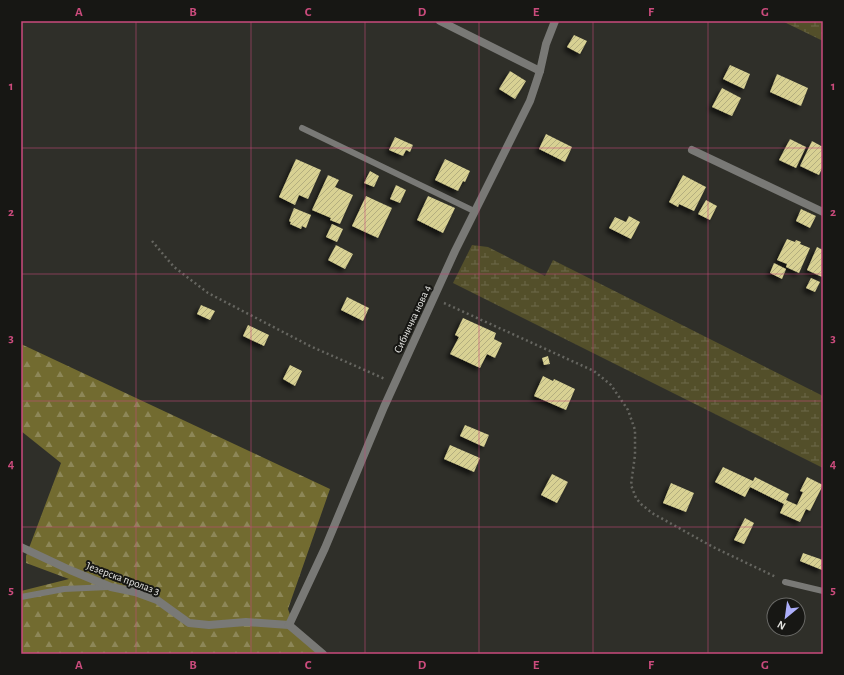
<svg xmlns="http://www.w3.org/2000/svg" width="844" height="675" font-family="'Alegreya Sans',sans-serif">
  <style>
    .forest { fill: url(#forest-firs) }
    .wetland { fill: url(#wetland-marsh) }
    .building { fill: url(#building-hatch); filter: url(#shadow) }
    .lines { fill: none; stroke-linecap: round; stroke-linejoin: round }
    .path { stroke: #666660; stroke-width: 2.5; stroke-dasharray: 2 3; stroke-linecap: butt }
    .lane { stroke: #797976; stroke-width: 6 }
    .street { stroke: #797976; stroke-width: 8 }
    .grid { fill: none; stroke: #ca4b7c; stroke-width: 1; stroke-opacity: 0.55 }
    .labels { text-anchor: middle; stroke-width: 4; stroke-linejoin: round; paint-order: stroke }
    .street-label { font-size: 11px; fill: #e4e4e0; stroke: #171714 }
    .neatline { fill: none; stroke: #ca4b7c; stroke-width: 1.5 }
    .grid-label { font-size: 13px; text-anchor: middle; font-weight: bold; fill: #ca4b7c }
  </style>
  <defs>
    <pattern id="forest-firs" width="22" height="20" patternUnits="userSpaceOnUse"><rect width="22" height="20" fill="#726b30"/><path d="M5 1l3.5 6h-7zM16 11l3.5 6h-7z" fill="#8d8758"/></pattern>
    <pattern id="wetland-marsh" width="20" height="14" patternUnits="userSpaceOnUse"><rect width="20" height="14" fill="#534f2a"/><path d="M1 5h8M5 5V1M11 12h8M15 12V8" fill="none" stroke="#6c6849"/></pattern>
    <pattern id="building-hatch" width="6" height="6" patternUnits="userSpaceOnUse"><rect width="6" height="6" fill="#d8d193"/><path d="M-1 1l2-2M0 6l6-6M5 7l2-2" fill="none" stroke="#b3ae7f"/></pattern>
    <filter id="shadow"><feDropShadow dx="-3.5" dy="3.5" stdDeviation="2" flood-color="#0009"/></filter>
  </defs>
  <rect width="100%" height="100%" fill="#2f2f29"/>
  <polygon class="forest" points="21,344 330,489 288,609 298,637 318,654 21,654 21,591 69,579 26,563 26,556 61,463 21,431"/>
  <g class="wetland">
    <polygon points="782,21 823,21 823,41"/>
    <polygon points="472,245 488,247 545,276 553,260 823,396 823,468 453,283"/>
  </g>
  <g class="building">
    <polygon points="574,35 587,41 580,54 567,47"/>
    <polygon points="730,65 750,74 744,89 723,79"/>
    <polygon points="510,71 526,81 515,99 499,89"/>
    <polygon points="777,74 808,88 801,106 770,92"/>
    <polygon points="722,88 741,98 732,116 712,107"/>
    <polygon points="546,134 572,147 565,162 539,149"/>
    <polygon points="395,137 413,145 410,152 406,150 403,156 389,150"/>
    <polygon points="790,139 806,147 796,168 779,160"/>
    <polygon points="812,141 823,147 823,166 819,175 800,166"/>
    <polygon points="296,159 321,170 308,199 299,195 295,205 279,197"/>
    <polygon points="445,159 470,171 465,182 463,181 458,191 435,180"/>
    <polygon points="370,171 379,176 374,187 364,183"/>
    <polygon points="328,175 339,180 335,187 353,195 340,224 330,220 331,218 312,210"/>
    <polygon points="683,175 706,187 694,211 679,204 678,207 669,202"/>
    <polygon points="396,185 406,190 400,203 390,199"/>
    <polygon points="366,196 392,208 378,238 352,226"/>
    <polygon points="428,196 455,208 443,233 417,220"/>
    <polygon points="706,200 717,206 710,220 698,214"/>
    <polygon points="294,208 311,215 306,228 302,226 301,229 290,224 291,222 289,221"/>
    <polygon points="801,209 816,216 810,228 796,221"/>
    <polygon points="629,216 640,222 631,239 609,228 615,217 626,222"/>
    <polygon points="332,224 343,229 337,242 326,237"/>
    <polygon points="787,239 795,242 796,240 801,242 800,244 810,248 799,273 786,267 787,264 777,260"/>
    <polygon points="336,245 353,254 345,269 328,260"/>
    <polygon points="817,247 823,250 822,277 807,270"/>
    <polygon points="774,263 786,269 782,279 770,273"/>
    <polygon points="811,278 820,282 815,292 806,288"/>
    <polygon points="347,297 369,308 363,321 341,310"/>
    <polygon points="201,305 215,311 210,320 197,314"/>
    <polygon points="463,318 496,333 494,339 502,343 495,358 487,354 480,368 450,354 459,337 455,335"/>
    <polygon points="248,325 269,335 264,346 243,336"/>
    <polygon points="548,356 550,364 544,365 542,358"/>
    <polygon points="290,365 302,371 295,386 283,379"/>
    <polygon points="543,376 553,381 554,379 575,389 566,410 534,396"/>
    <polygon points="465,425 489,435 484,447 460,436"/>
    <polygon points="450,445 480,458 474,472 444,459"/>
    <polygon points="723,467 753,481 755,477 789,494 786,500 797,505 803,492 800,491 807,477 823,485 810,511 806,509 800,522 780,513 784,504 750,487 745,497 715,482"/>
    <polygon points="552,474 568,482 557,503 541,495"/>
    <polygon points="671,483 694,493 686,512 663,503"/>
    <polygon points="745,518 754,523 744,544 734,540"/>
    <polygon points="803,553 823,560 822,570 800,561"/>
  </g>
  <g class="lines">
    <g class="path">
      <polyline points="152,241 174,267 208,293 310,346 385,379"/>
      <polyline points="444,303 594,371 611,385 628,410 635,430 635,455 631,485 636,498 641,504 652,513 713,547 776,577"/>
    </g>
    <g class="lane">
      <polyline points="302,128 474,211"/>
      <polyline points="785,582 823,591"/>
      <polyline points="21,597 64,589 109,587"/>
    </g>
    <g class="street">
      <polyline points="440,21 540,71"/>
      <polyline points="692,150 823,212"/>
      <polyline points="21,547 70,570 111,587 135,592 157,600 189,623 209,625 246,622 289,625"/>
      <polyline points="289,625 325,548 384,407 455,251 530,101 540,71 546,44 555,21"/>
      <polyline points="289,625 323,654"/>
    </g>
  </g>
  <path class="grid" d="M136,21V654M251,21V654M365,21V654M479,21V654M593,21V654M708,21V654M21,148H823M21,274H823M21,401H823M21,527H823"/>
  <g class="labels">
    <g class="street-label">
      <text transform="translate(412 319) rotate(-65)" y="4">Сибничка нова 4</text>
      <text transform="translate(123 578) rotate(20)" y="4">Језерска пролаз 3</text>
    </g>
  </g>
  <rect width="844" height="675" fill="none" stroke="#171714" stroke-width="44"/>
  <g transform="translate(786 617) rotate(209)"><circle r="19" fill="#171714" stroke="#696966"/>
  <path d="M0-3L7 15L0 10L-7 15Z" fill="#adaffb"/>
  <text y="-6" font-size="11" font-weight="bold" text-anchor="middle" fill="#e4e4e0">N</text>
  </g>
  <rect x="22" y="22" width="800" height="631" class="neatline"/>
  <g class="grid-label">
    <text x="79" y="16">A</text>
    <text x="193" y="16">B</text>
    <text x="308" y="16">C</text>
    <text x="422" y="16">D</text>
    <text x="536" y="16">E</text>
    <text x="651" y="16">F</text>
    <text x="765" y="16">G</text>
    <text x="11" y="90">1</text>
    <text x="833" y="90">1</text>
    <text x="11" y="216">2</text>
    <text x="833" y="216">2</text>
    <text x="11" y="342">3</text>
    <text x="833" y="342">3</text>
    <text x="11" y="468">4</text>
    <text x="833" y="468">4</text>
    <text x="11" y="594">5</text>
    <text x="833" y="594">5</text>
    <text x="79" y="669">A</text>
    <text x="193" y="669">B</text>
    <text x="308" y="669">C</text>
    <text x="422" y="669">D</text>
    <text x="536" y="669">E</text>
    <text x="651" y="669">F</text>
    <text x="765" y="669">G</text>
  </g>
</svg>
